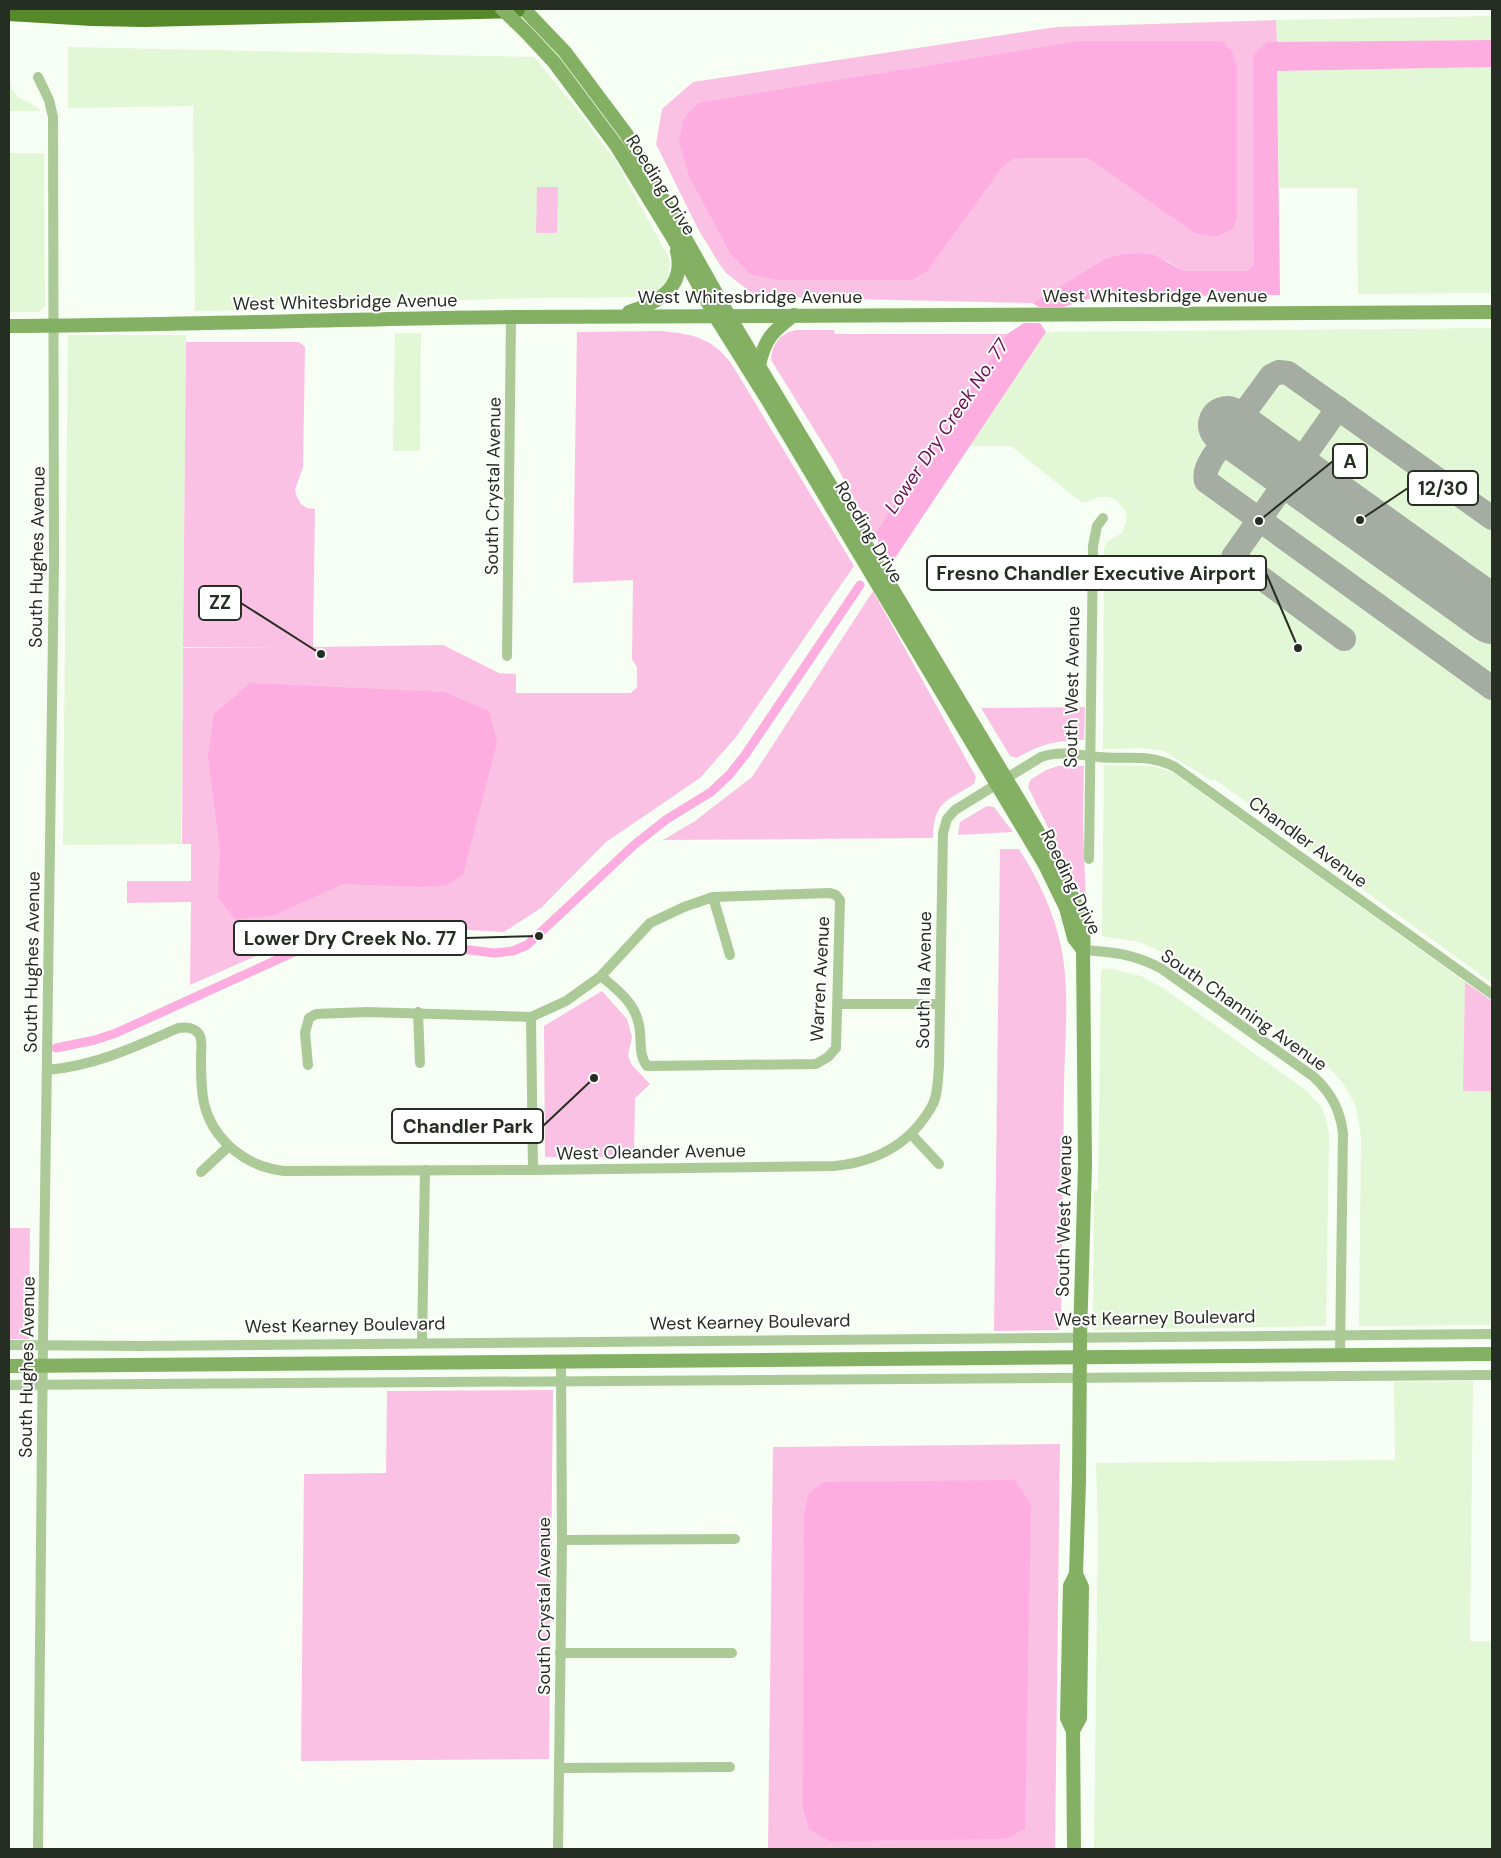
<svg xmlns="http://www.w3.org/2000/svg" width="1501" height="1858" font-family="'DM Sans',sans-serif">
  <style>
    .built { fill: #e2f7d5 }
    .green { fill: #fbc1e4 }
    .water { fill: #fdaddf }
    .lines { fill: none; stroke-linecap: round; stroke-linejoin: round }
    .canal { stroke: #fdaddf; stroke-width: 9 }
    .taxiway { stroke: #a5aca1; stroke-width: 24 }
    .runway { stroke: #a5aca1; stroke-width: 58 }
    .street { stroke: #abca97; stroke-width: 10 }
    .secondary { stroke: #83b063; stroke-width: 14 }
    .highway { stroke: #56892a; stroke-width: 18 }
    .secondary-bridge { stroke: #83b063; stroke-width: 14 }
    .labels { text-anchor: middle; stroke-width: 4; stroke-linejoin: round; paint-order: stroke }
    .street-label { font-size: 18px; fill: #262d22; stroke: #fff }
    .water-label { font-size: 19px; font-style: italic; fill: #6b0e52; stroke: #fff }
    .leader { fill: none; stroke: #262d22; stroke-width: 2 }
    .callout-dot { fill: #262d22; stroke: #fff; stroke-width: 2 }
    .callout { fill: #fff; stroke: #262d22; stroke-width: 2 }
    .callout-label { font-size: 19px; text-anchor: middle; font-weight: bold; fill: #262d22 }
  </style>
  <rect width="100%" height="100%" fill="#f7fef3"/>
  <g class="built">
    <polygon points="1492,16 1492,40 1277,42 1276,20"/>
    <polygon points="68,47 534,57 576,108 617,163 669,258 670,265 667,280 657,292 643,297 532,298 251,306 250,310 195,311 193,106 68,108"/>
    <polygon points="1492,67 1492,293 1358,294 1357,188 1279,188 1277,71"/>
    <polygon points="9,78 11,87 18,97 35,106 41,111 9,111"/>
    <polygon points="9,153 44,153 45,306 39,312 9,312"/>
    <polygon points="1492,328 1492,983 1358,886 1361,879 1344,867 1339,873 1297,842 1299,839 1214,779 1212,781 1164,751 1143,748 1103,749 1104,548 1107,542 1122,533 1127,519 1126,511 1118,502 1109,497 1097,497 1088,502 1081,502 1011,446 970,446 1046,332"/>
    <polygon points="395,333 421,333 420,451 393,451"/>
    <polygon points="68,335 186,335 181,844 63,845"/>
    <polygon points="1104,765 1153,766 1174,773 1465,982 1464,1091 1492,1091 1492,1325 1359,1326 1361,1137 1358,1117 1355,1104 1343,1083 1327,1066 1177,959 1140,942 1102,936"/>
    <polygon points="1107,968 1141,976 1163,988 1307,1091 1322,1108 1326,1119 1329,1135 1326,1326 1093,1330 1094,1191 1098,1190 1101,971 1102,969"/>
    <polygon points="1473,1381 1470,1641 1492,1641 1492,1849 1094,1849 1098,1529 1096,1463 1395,1460 1394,1382"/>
  </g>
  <g class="green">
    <polygon points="1276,20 1277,42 1266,42 1254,264 1247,271 1184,271 1167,261 1138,253 1122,254 1106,258 1032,303 757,297 726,273 720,265 698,229 656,144 662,109 693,82 1056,27"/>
    <polygon points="537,187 558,187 557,233 536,233"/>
    <path d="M796,330H834L835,334H1007L874,535L835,463L771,360C772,344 780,333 796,330Z"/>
    <path d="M660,331C692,334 711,337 731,363L854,566L736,737L700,778L606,842L541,908L504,932L451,929L324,926L190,985L191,902L127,903V881H191V844H182L183,648L291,647H183L186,342H299L305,347L303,467L295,490L297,497L301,504L307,508L315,509L313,647L443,645L499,673L516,674V693H631L637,687V667L632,659L633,580L573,583L577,332Z"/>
    <path d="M873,591L976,777L974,784C945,802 934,801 933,838L663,840L695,821L752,777Z"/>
    <path d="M1085,707L1084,740C1054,741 1043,743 1017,758L1010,756L981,708Z"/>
    <polygon points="1058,766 1084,766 1083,825 1086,904 1028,787 1030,780 1046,770"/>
    <polygon points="987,806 994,807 1013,832 958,835 960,822"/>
    <path d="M1000,849H1019C1039,880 1053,911 1061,946C1070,990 1065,1038 1064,1083C1063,1164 1062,1245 1061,1327L1058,1330L994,1331Z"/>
    <polygon points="1465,982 1492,1001 1492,1091 1463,1091"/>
    <polygon points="602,991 627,1019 632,1037 628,1055 631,1064 650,1084 635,1098 634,1157 545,1157 544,1026"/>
    <polygon points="9,1228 30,1228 29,1339 9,1339"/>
    <polygon points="553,1390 549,1759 301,1761 304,1474 386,1473 387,1391"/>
    <polygon points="1060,1444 1055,1849 768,1849 773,1447"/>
  </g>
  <g class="water">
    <polygon points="1492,40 1492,67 1277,71 1280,295 1095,297 1063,307 1039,307 1032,303 1106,258 1122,254 1138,253 1154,255 1184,271 1247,271 1254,264 1253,55 1266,42"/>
    <polygon points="1079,41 1222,41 1232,51 1237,67 1237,217 1233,229 1215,237 1195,233 1088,158 1014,158 1003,166 927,271 912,280 777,280 750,274 730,253 689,176 679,142 683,120 698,103"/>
    <polygon points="1024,323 1040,323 1046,332 891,564 874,535 1007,334"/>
    <polygon points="250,683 444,692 489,711 497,742 463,875 445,886 421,887 343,884 272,916 235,919 218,897 220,851 208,755 214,714"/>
    <polygon points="1015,1480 1031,1504 1025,1829 1005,1839 829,1841 809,1829 803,1809 804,1514 809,1493 824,1482"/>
  </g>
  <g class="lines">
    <polyline class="canal" points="56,1048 95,1040 116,1033 303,948 325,941 344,941 359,944 430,945 494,953 513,951 527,945 634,845 667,819 711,792 730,774 745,755 860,585"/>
    <g class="taxiway">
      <polyline points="1338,408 1233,557 1344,639"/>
      <path d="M1255,445C1248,442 1241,438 1232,440C1220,443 1202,468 1206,481L1492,688"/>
      <path d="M1255,445C1246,437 1238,430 1241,417L1271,376L1279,372L1288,373L1492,518"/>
    </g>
    <polyline class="runway" points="1227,425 1492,615"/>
    <g class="street">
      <polyline points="507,656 511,317"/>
      <polyline points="1089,859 1093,546 1097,526 1103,518"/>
      <polyline points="713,897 730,955"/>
      <path d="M1083,950C1113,952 1135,954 1162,969L1314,1077C1331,1093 1340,1109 1343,1133L1340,1355"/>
      <polyline points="838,1004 940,1004"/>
      <polyline points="418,1012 420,1063"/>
      <polyline points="531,1017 533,1170"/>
      <path d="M308,1065L305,1033L309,1018L316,1014L367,1012L531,1017L566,1001L601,976L650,923L684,907L713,897L830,893L836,895L840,900L836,1048L828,1057L816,1064L647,1066C637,1053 643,1036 638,1021C633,1001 615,988 601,976"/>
      <path d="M47,1070C94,1066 135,1047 178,1028C185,1027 194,1027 199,1034C203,1040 201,1050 201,1057C201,1094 201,1119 229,1146L201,1172"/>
      <polyline points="911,1134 939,1164"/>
      <path d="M229,1146C246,1161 262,1168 284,1171L533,1170L834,1166C877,1162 912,1143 933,1104C938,1094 938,1077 939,1066L943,833L947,819L955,810L1041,757C1061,750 1078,755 1099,757C1127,760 1148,753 1175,767L1492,994"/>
      <polyline points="422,1343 425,1170"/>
      <polyline points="9,1345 141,1346 1492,1334"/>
      <polyline points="9,1385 1492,1375"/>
      <polyline points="562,1540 735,1539"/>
      <polyline points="560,1653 732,1653"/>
      <polyline points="559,1768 730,1767"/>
      <polyline points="38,1849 43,1339 54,562 53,117 49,100 38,77"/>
      <polyline points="558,1849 562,1540 561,1362"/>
    </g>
    <g class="secondary">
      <path d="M524,9L565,52L627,135L729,316L1056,862C1069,889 1087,920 1083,950L1085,1164L1080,1338L1079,1481L1076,1574L1070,1586L1067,1718L1073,1731L1074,1849"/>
      <polyline points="525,31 554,62 616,145 673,238 715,316 770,404 1045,865 1066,908 1074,938 1083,950"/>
      <path d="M629,312C658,303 686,287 677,251"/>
      <path d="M9,326C178,325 347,319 516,317C841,315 1167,315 1492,312"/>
      <path d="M759,365C765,338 773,331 794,315"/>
      <polyline points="9,1366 1492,1354"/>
      <polyline points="1073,1731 1080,1718 1082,1587 1076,1574"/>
    </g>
    <polyline class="highway" points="9,12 92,17 145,18 516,9"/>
    <polyline class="secondary-bridge" points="502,9 525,31"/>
  </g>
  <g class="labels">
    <g class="street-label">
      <text transform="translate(661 185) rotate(58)" y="6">Roeding Drive</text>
      <text x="1155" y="302">West Whitesbridge Avenue</text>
      <text x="750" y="303">West Whitesbridge Avenue</text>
      <text transform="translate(345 302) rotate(-1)" y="6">West Whitesbridge Avenue</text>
      <text transform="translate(493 486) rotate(-89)" y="6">South Crystal Avenue</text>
      <text transform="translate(869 532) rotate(59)" y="6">Roeding Drive</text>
      <text transform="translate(37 557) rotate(-89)" y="6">South Hughes Avenue</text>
      <text transform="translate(1072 687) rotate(-89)" y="6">South West Avenue</text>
      <text transform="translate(1308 842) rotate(36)" y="6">Chandler Avenue</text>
      <text transform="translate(1071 882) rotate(64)" y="6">Roeding Drive</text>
      <text transform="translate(32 962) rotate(-89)" y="6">South Hughes Avenue</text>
      <text transform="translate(820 979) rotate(-87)" y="6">Warren Avenue</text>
      <text transform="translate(924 980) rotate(-89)" y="6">South Ila Avenue</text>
      <text transform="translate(1244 1010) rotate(35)" y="6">South Channing Avenue</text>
      <text transform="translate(651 1152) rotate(-1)" y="6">West Oleander Avenue</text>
      <text transform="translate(1064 1216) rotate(-89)" y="6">South West Avenue</text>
      <text transform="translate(1155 1318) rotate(-1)" y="6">West Kearney Boulevard</text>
      <text transform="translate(750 1322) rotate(-1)" y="6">West Kearney Boulevard</text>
      <text transform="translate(345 1325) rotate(-1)" y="6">West Kearney Boulevard</text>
      <text transform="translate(27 1367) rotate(-89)" y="6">South Hughes Avenue</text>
      <text transform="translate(544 1606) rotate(-90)" y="6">South Crystal Avenue</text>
    </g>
    <g class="water-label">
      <text transform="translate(946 426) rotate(-56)" y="7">Lower Dry Creek No. 77</text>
    </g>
  </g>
  <path class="leader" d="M1259 521L1333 461M1360 520L1408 488M1298 648L1266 573M321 654L241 603M539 936L466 938M594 1078L543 1126"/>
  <g class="callout-dot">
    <circle cx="1259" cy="521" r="5"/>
    <circle cx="1360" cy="520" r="5"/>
    <circle cx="1298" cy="648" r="5"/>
    <circle cx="321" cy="654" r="5"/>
    <circle cx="539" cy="936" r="5"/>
    <circle cx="594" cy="1078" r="5"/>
  </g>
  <g class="callout">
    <rect x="1333" y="444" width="34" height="34" rx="5"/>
    <rect x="1408" y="471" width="70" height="34" rx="5"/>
    <rect x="927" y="556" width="339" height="34" rx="5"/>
    <rect x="199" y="586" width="42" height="34" rx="5"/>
    <rect x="234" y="921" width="232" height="34" rx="5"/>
    <rect x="392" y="1109" width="151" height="34" rx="5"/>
  </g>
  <g class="callout-label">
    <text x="1350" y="468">A</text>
    <text x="1443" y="495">12/30</text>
    <text x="1096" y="580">Fresno Chandler Executive Airport</text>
    <text x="220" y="609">ZZ</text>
    <text x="350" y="945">Lower Dry Creek No. 77</text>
    <text x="468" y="1133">Chandler Park</text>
  </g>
  <rect width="1501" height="1858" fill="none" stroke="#262d22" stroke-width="20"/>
</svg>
